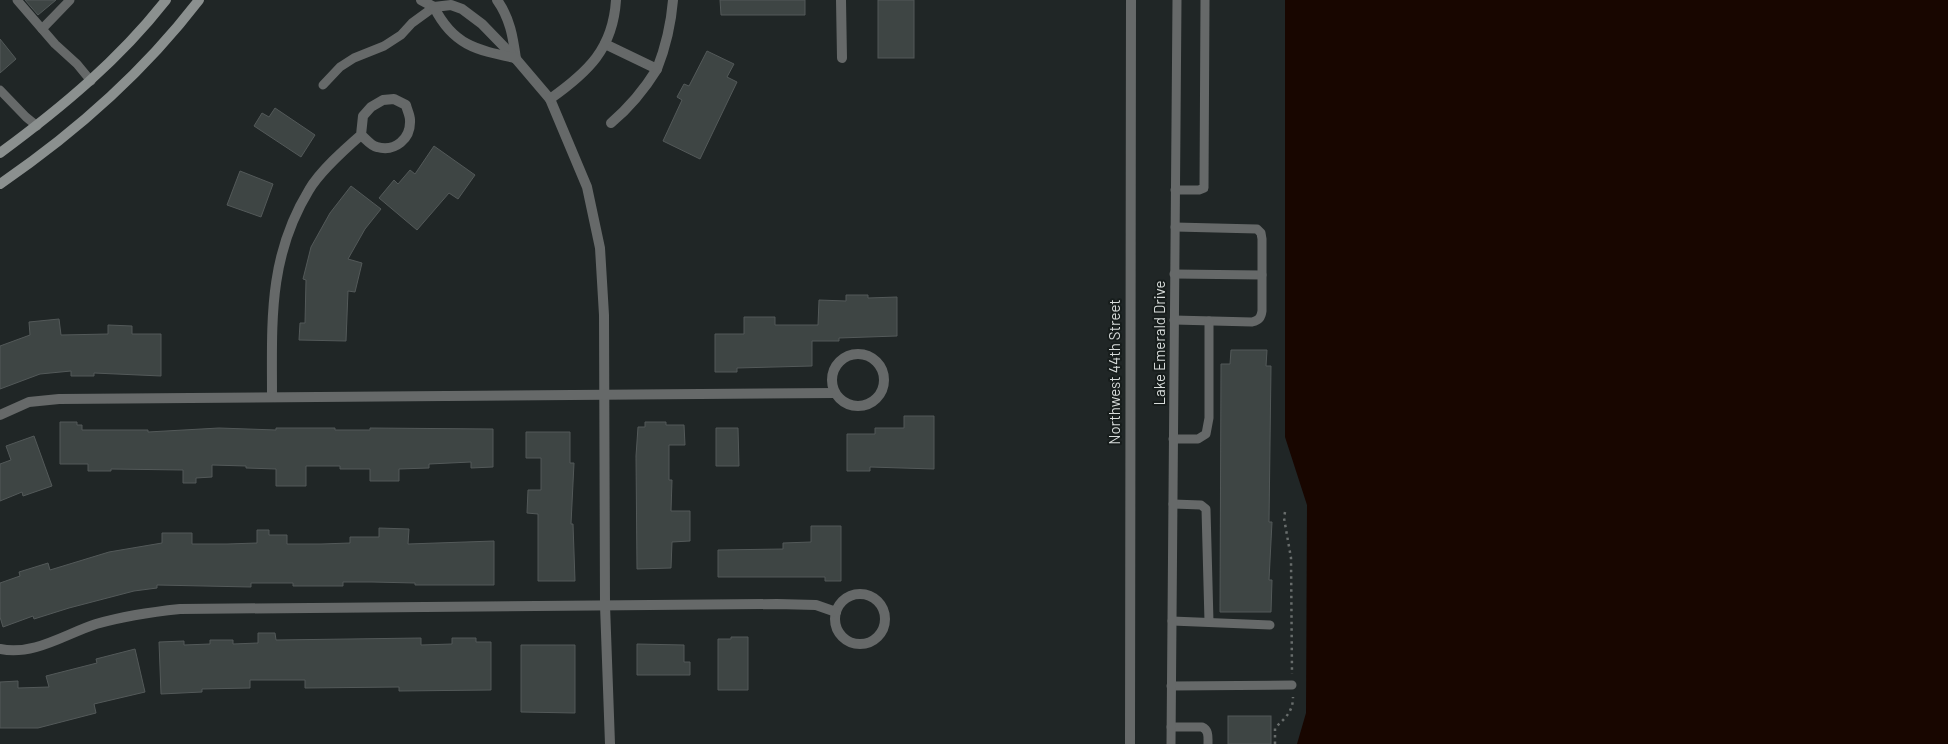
<svg xmlns="http://www.w3.org/2000/svg" width="1948" height="744" font-family="Barlow,sans-serif">
  <style>
    .water { fill: #180600 }
    .building { fill: #3e4544; stroke: #535959 }
    .lines { fill: none; stroke-linecap: round; stroke-linejoin: round }
    .path { stroke: #686d6c; stroke-width: 2.5; stroke-dasharray: 2.5 4; stroke-linecap: butt }
    .service { stroke: #666969; stroke-width: 9 }
    .minor { stroke: #666969; stroke-width: 10 }
    .tertiary { stroke: #666969; stroke-width: 10 }
    .secondary { stroke: #8b908f; stroke-width: 10 }
    .labels { text-anchor: middle; stroke-width: 4; stroke-linejoin: round; paint-order: stroke }
    .street-label { font-size: 15px; fill: #d7dbda; stroke: #171d1c }
  </style>
  <rect width="100%" height="100%" fill="#202626"/>
  <polygon class="water" points="1285,0 1948,0 1948,744 1297,744 1306,713 1307,505 1285,437"/>
  <g class="building">
    <polygon points="25,0 56,0 38,15"/>
    <polygon points="720,0 805,0 805,15 721,15"/>
    <rect x="878" y="0" width="36" height="58"/>
    <polygon points="0,39 16,59 0,73"/>
    <polygon points="707,51 734,64 727,77 737,82 700,159 663,141 682,100 677,97 684,84 689,86"/>
    <polygon points="275,108 315,135 301,157 254,126 262,113 269,117"/>
    <polygon points="434,146 475,175 458,199 449,193 417,230 379,198 394,180 398,184 410,170 415,174"/>
    <polygon points="240,171 273,184 261,217 227,205"/>
    <polygon points="351,186 381,209 365,229 348,259 362,263 355,292 348,291 346,341 299,340 300,323 305,323 306,280 303,279 311,247 330,213"/>
    <polygon points="846,295 868,295 868,298 897,297 897,336 839,338 839,341 812,341 812,366 737,368 737,372 715,372 715,334 744,334 744,317 775,317 775,325 818,325 819,300 846,301"/>
    <polygon points="59,319 61,335 108,334 108,325 132,326 132,334 161,334 161,376 94,373 94,376 71,376 71,371 40,374 0,389 0,346 30,335 29,322"/>
    <polygon points="1231,350 1267,350 1266,366 1271,366 1269,522 1272,522 1269,580 1272,580 1271,612 1220,612 1221,364 1230,364"/>
    <polygon points="904,416 934,416 934,469 870,467 870,471 847,471 847,434 875,434 875,428 904,428"/>
    <polygon points="60,422 77,422 77,425 82,425 82,430 148,430 148,432 219,428 276,430 276,428 335,428 335,430 370,430 370,428 493,429 493,467 471,468 471,462 429,464 429,468 399,469 399,481 370,481 370,469 340,469 340,466 306,466 306,486 276,486 276,469 246,468 246,466 212,465 212,477 196,478 196,483 183,483 183,470 111,469 111,471 88,471 88,464 60,464"/>
    <polygon points="645,422 666,422 666,425 684,425 685,445 669,445 669,480 672,480 671,511 690,511 690,541 672,542 671,568 637,569 636,456 638,427 645,427"/>
    <polygon points="716,428 738,428 739,466 716,466"/>
    <polygon points="526,432 570,432 570,463 574,463 571,524 573,524 575,581 538,581 538,514 527,513 528,490 541,490 541,458 526,458"/>
    <polygon points="34,436 52,486 23,496 22,492 0,501 0,464 11,460 6,446"/>
    <polygon points="811,526 841,526 841,581 825,581 825,577 718,577 718,550 783,549 783,543 811,542"/>
    <polygon points="379,528 409,529 408,544 494,541 494,585 415,585 415,583 372,582 343,582 343,586 293,586 293,583 251,583 251,587 157,585 157,588 134,591 69,608 34,619 33,616 3,627 0,617 0,583 20,576 19,572 48,563 50,570 109,552 162,543 162,533 192,533 192,544 227,544 257,543 257,530 269,530 269,535 287,535 287,544 321,544 350,543 350,537 379,537"/>
    <polygon points="258,633 275,633 276,640 421,638 421,645 452,644 452,638 476,638 476,642 491,642 491,690 399,691 399,687 305,688 305,680 250,680 250,688 202,689 202,692 161,694 159,642 184,641 184,645 210,644 210,640 233,640 233,644 258,643"/>
    <polygon points="731,637 748,637 748,690 718,690 718,639 731,639"/>
    <polygon points="637,644 684,645 684,662 690,662 690,675 637,675"/>
    <polygon points="521,645 575,645 575,713 521,712"/>
    <polygon points="135,649 145,692 94,704 96,713 38,728 0,728 0,682 18,681 18,688 49,687 46,676 97,663 96,659"/>
    <rect x="1228" y="716" width="43" height="28"/>
  </g>
  <g class="lines">
    <g class="path">
      <polyline points="1285,512 1284,518 1291,558 1292,674"/>
      <path d="M1275,744V728C1285,718 1293,712 1293,697"/>
    </g>
    <g class="service">
      <polyline points="17,0 55,44 77,64 91,81"/>
      <polyline points="42,29 70,0"/>
      <polyline points="323,85 340,67 354,58 384,46 401,35 412,23 434,7"/>
      <polyline points="0,90 26,117 37,126"/>
      <polyline points="1175,190 1199,190 1204,188 1205,0"/>
      <polyline points="1174,274 1262,275"/>
      <path d="M1174,320L1252,322C1259,320 1261,318 1262,311V239L1261,233L1257,229L1175,227"/>
      <polyline points="1173,439 1198,439 1206,434 1209,418 1209,321"/>
      <polyline points="1173,504 1201,505 1206,509 1209,622"/>
      <polyline points="1172,621 1270,625"/>
      <polyline points="1171,686 1292,685"/>
      <path d="M1171,727H1202C1209,730 1208,737 1208,744"/>
      <polyline points="1171,744 1177,0"/>
    </g>
    <g class="minor">
      <polyline points="421,0 434,7"/>
      <path d="M497,0C510,18 513,37 516,59"/>
      <polyline points="841,0 842,58"/>
      <polyline points="434,7 451,5 462,9 482,24 516,59 550,99 587,187 600,248 604,315 605,605 610,744"/>
      <path d="M434,7C453,45 476,50 515,58"/>
      <path d="M605,44L657,69C644,90 630,107 611,123"/>
      <path d="M657,69C666,46 671,25 673,0"/>
      <path d="M550,99C588,72 613,49 616,0"/>
      <circle cx="858" cy="380" r="26"/>
      <path d="M272,396C272,321 268,257 309,190C320,171 345,149 361,135C366,139 371,146 377,147C395,152 411,139 410,120C410,115 407,110 406,105L394,99L383,100L371,107L363,116L361,135"/>
      <polyline points="0,415 29,402 59,399 835,393"/>
      <circle cx="860" cy="619" r="25"/>
      <path d="M0,649C34,656 65,634 96,624C124,616 151,612 180,609L777,604L816,605L836,612"/>
    </g>
    <polyline class="tertiary" points="1130,744 1131,0"/>
    <g class="secondary">
      <path d="M0,153C61,108 119,60 166,0"/>
      <path d="M0,184C76,132 143,73 199,0"/>
    </g>
  </g>
  <g class="labels">
    <g class="street-label">
      <text transform="translate(1160 343) rotate(-90)" y="5">Lake Emerald Drive</text>
      <text transform="translate(1115 372) rotate(-90)" y="5">Northwest 44th Street</text>
    </g>
  </g>
</svg>
